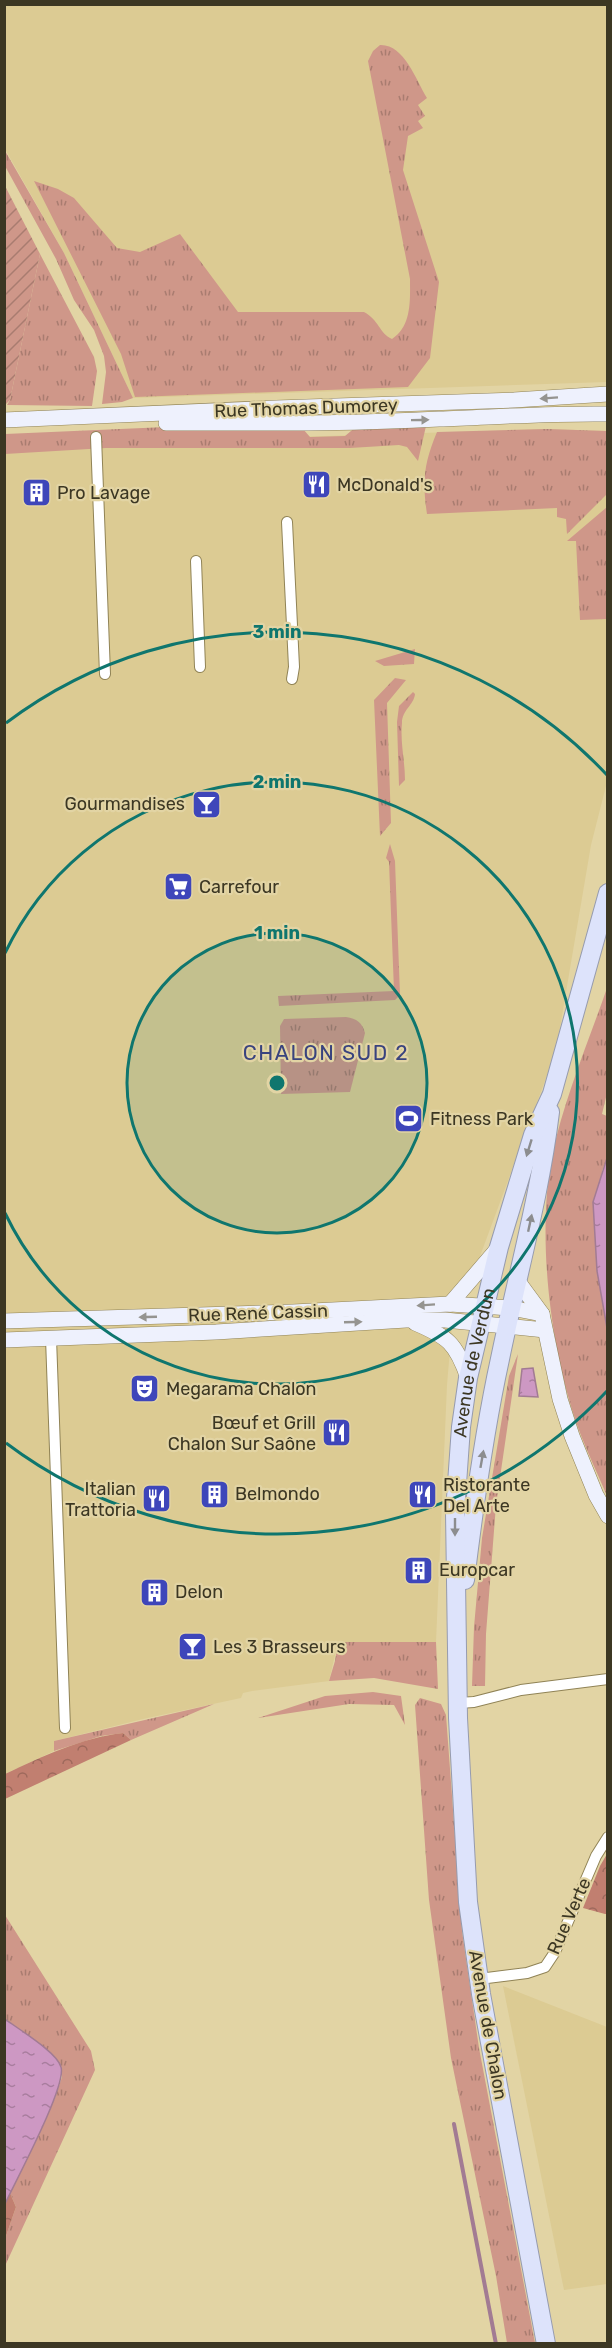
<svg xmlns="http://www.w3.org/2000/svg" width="612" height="2348" font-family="Rubik,sans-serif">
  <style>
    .built { fill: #dccb93 }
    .grass { fill: url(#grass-tufts) }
    .forest { fill: url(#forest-crowns) }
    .garden { fill: url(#garden-furrows) }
    .water { fill: url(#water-ripples); stroke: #a27b93; stroke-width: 1.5 }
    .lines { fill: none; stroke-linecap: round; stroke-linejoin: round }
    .stream { stroke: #a27b93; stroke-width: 4 }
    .street-casing { stroke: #908356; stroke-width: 12 }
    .secondary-casing { stroke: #908356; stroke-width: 16 }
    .primary-casing { stroke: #969bae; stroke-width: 20 }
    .street { stroke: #fff; stroke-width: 10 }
    .secondary { stroke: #eef1fd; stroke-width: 15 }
    .primary { stroke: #dde3fb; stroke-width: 18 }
    .oneway { fill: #959490 }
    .oneway2 { fill: #8c8d8f }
    .ring { fill: none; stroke: #0f766e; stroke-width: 3 }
    .labels { text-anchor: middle; stroke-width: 4.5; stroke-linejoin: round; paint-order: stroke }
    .street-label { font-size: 18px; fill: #3c3723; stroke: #e2d4a4 }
    .poi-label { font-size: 18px; fill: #3c3723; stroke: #e2d4a4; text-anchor: start }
    .quarter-label { font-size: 21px; letter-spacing: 1.5px; fill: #39437e; stroke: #e2d4a4 }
    .centre { fill: #0f766e; stroke: #e2d4a4; stroke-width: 3 }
    .ring-label { font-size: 18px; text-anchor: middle; font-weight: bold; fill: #0f766e; stroke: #e2d4a4; stroke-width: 4.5; stroke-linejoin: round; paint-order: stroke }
  </style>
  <defs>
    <pattern id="grass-tufts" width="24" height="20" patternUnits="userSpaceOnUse" patternTransform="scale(1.5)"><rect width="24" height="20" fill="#cf9789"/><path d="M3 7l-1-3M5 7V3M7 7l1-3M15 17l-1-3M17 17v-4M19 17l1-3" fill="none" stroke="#a97c70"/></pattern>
    <pattern id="forest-crowns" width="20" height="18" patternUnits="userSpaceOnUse" patternTransform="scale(1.5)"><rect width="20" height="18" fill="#c17f70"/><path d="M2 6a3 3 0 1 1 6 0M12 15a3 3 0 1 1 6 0" fill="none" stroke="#9e695c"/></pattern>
    <pattern id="garden-furrows" width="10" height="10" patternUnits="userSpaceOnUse" patternTransform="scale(1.5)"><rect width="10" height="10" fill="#cf9789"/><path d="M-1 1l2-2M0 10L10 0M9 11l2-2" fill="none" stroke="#a97c70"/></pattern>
    <pattern id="water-ripples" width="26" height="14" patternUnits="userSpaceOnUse" patternTransform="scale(1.5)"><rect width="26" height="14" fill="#cd98c3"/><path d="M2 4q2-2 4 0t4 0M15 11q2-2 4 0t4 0" fill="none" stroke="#a87d9e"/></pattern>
  </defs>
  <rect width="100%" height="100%" fill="#e2d4a4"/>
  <g class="built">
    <polygon points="4,5 607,5 607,382 133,398 64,253 5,149"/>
    <polygon points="547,429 607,431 607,782 591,845 556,1051 476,1267 455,1290 447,1385 436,1642 338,1642 329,1681 252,1691 243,1693 241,1698 143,1719 54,1741 54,1751 5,1774 5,446"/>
    <polygon points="503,1986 607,2027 607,2284 564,2290"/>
  </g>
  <g class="grass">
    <path d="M380,45C404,44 416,80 427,98L418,105L425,116L418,121L423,128L408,136L403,170L439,282L430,358L408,387L135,397L121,354L34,181L58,189L74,198L117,248L140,252L180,234L238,312H364C379,320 379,333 392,339C412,326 410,300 410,279L368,61L373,51Z"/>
    <polygon points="4,149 64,253 133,398 122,402 102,404 106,372 104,356 94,330 74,300 56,259 5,166"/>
    <polygon points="40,254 94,357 97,371 92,406 7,405 10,400"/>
    <polygon points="357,426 426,426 418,461 407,447 399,445 350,448 106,448 5,454 5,434 166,427 303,429 310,437 345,436"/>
    <path d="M547,429L607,431V494L567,534L566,519L557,517V508L427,514C422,481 424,463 437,432Z"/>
    <polygon points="607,507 607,619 580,620 576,541 567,541"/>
    <polygon points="415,649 414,664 384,666 375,661"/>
    <polygon points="395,678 406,680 387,703 391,823 380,836 374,700"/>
    <path d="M413,692L415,694C414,705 402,710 402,723C400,742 405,761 405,780L399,786L397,722L399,706Z"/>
    <polygon points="390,844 395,861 400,995 395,1000 279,1006 278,996 394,991 389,862 386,858"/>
    <path d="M607,988L608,1089L602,1114L607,1116V1158L602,1171L597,1271L607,1328V1496C599,1477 590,1458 582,1438C551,1359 536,1239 552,1156C564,1099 588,1043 607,988Z"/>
    <path d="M346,1017C357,1019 362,1022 365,1033L350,1092L281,1094L280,1026L284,1019Z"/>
    <polygon points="518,1354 496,1505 486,1634 485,1686 472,1686 474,1627 482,1538 509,1376"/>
    <polygon points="338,1642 436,1642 438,1689 374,1678 329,1681 335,1661"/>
    <polygon points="373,1692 401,1696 405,1725 394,1705 349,1704 258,1718 325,1696"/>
    <polygon points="420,1698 441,1704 446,1715 462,1931 479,2048 535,2343 507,2343 496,2276 451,2058 429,1900 415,1705"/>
    <polygon points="214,1704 131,1740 123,1733 101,1736 54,1751 54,1741"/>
    <polygon points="5,1915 91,2051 95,2070 5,2266 5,2239 16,2207 10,2193 55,2098 62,2077 56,2058 5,2019"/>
  </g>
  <g class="forest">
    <path d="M123,1733L131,1740L5,1799V1774C43,1756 81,1738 123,1733Z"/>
    <polygon points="607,1854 608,1914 605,1914 583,1908 600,1866"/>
    <polygon points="10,2193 16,2207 5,2239 4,2204"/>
  </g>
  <polygon class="garden" points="4,184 40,254 10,400 5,405"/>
  <g class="water">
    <polygon points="607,1158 607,1328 597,1271 593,1202"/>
    <polygon points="533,1368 538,1397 519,1396 522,1369"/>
    <path d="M5,2019C18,2029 57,2052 61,2067C67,2086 15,2182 5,2204Z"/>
  </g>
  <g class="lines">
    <polyline class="stream" points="454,2124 496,2344"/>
    <defs>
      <g id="street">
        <polyline points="96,437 105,674"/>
        <polyline points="287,522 294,667 292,679"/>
        <polyline points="196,561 200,667"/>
        <polyline points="51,1338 65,1728"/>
        <polyline points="458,1703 474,1702 521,1690 608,1679"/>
        <polyline points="479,1979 527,1973 545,1967 555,1952 596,1856 608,1837"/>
      </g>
      <g id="secondary">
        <polyline points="4,420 276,408 514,400 608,394"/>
        <path d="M166,423C257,423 348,424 439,419C496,417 551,413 608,414"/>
        <polyline points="517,1280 542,1314 560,1399 572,1436 596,1495 608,1516"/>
        <polyline points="450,1304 499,1247"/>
        <polyline points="4,1321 293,1312 450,1304 511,1308 542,1314"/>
        <path d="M415,1323C448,1337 456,1343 468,1378"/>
        <polyline points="4,1340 216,1332 406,1320 445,1320 545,1330"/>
      </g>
      <g id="primary">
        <path d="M465,1580C474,1506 484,1432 500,1359C517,1276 540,1195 550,1112"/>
        <path id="s1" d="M546,2344L481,1994L468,1902L458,1718L455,1512L461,1427L468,1378L490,1285L499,1247L533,1135L552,1094L608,893"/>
      </g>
    </defs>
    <use href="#street" class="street-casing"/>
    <use href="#secondary" class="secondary-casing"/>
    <use href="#primary" class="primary-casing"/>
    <use href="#street" class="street"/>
    <use href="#secondary" class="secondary"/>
    <use href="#primary" class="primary"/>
  </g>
  <defs><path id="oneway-solid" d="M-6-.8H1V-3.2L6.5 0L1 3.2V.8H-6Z" transform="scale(1.5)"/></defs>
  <g class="oneway">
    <use href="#oneway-solid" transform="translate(549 398) rotate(176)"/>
    <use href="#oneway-solid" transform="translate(420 420) rotate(-1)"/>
    <use href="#oneway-solid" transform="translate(426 1305) rotate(176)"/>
    <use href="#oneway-solid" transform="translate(148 1317) rotate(178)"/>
    <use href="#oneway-solid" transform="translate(353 1322) rotate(-2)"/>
  </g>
  <g class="oneway2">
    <use href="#oneway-solid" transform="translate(529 1148) rotate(107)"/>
    <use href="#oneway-solid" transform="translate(530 1223) rotate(-78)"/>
    <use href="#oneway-solid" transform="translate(482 1459) rotate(-80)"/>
    <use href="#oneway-solid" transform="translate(455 1527) rotate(90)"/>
  </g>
  <circle cx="277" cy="1083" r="150" fill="#0f766e" fill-opacity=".12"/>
  <g class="ring">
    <circle cx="277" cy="1083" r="150"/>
    <path d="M5 953A301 301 0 1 1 5 1213"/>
    <path d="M607 1391A451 451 0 0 1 6 1443M6 723A451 451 0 0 1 607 775"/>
  </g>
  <defs>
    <symbol id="restaurant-square" viewBox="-11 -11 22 22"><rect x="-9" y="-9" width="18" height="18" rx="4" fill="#3e46ba" stroke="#e2d4a4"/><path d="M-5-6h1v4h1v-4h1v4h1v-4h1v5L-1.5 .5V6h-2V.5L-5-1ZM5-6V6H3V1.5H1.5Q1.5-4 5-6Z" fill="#fff"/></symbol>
    <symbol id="building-square" viewBox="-11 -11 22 22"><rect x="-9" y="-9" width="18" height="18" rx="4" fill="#3e46ba" stroke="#e2d4a4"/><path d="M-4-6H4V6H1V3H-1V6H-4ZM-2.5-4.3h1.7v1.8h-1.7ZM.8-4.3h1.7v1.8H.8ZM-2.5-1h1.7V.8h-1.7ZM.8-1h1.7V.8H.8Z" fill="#fff"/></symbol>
    <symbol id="bar-square" viewBox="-11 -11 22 22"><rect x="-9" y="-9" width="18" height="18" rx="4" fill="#3e46ba" stroke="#e2d4a4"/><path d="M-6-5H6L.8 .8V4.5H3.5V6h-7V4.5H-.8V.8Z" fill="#fff"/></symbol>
    <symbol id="supermarket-square" viewBox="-11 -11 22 22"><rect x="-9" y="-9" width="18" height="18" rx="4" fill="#3e46ba" stroke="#e2d4a4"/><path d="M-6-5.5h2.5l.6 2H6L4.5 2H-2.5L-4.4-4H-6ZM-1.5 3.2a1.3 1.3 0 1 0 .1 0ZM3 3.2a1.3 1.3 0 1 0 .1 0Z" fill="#fff"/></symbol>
    <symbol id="stadium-square" viewBox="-11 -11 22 22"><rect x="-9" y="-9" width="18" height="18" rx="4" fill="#3e46ba" stroke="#e2d4a4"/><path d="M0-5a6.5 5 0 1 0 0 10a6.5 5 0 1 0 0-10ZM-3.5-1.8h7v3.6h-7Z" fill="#fff"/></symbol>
    <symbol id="theatre-square" viewBox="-11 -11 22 22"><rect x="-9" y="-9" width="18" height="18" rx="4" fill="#3e46ba" stroke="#e2d4a4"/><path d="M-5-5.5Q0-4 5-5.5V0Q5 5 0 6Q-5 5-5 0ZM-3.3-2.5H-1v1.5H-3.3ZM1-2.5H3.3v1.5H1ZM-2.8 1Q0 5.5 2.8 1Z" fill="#fff"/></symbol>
  </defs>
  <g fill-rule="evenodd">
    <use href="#restaurant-square" x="300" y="468" width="33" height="33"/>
    <use href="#building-square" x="20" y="476" width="33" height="33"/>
    <use href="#bar-square" x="190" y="788" width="33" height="33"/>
    <use href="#supermarket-square" x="162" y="870" width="33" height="33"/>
    <use href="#stadium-square" x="392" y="1102" width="33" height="33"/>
    <use href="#theatre-square" x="128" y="1372" width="33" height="33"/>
    <use href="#restaurant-square" x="320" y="1416" width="33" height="33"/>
    <use href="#building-square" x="198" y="1478" width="33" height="33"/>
    <use href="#restaurant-square" x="406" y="1478" width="33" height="33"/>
    <use href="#restaurant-square" x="140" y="1482" width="33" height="33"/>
    <use href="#building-square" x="402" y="1554" width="33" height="33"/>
    <use href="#building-square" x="138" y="1576" width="33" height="33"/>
    <use href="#bar-square" x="176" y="1630" width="33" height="33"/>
  </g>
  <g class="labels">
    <g class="street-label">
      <text transform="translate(306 408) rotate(-2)" y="6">Rue Thomas Dumorey</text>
      <text transform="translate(258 1313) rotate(-2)" y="6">Rue René Cassin</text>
      <text dy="6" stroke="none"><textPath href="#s1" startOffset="990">Avenue de Verdun</textPath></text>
      <text transform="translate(569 1916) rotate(-66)" y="6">Rue Verte</text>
      <text transform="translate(488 2025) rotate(80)" y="6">Avenue de Chalon</text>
    </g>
    <g class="poi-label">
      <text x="337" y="491">McDonald's</text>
      <text x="57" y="499">Pro Lavage</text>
      <text x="185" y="810" text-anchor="end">Gourmandises</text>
      <text x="199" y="893">Carrefour</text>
      <text x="430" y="1125">Fitness Park</text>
      <text x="166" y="1395">Megarama Chalon</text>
      <text x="316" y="1429" text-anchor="end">Bœuf et Grill<tspan x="316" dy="21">Chalon Sur Saône</tspan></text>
      <text x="443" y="1491">Ristorante<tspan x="443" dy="21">Del Arte</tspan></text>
      <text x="136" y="1495" text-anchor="end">Italian<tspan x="136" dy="21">Trattoria</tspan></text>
      <text x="235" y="1500">Belmondo</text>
      <text x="439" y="1576">Europcar</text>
      <text x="175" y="1598">Delon</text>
      <text x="213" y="1653">Les 3 Brasseurs</text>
    </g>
    <g class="quarter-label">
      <text x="326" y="1060">CHALON SUD 2</text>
    </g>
  </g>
  <circle cx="277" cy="1083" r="9" class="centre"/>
  <g class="ring-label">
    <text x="277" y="638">3 min</text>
    <text x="277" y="788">2 min</text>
    <text x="277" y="939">1 min</text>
  </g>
  <rect width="612" height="2348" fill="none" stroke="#3c3723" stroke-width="12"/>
</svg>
